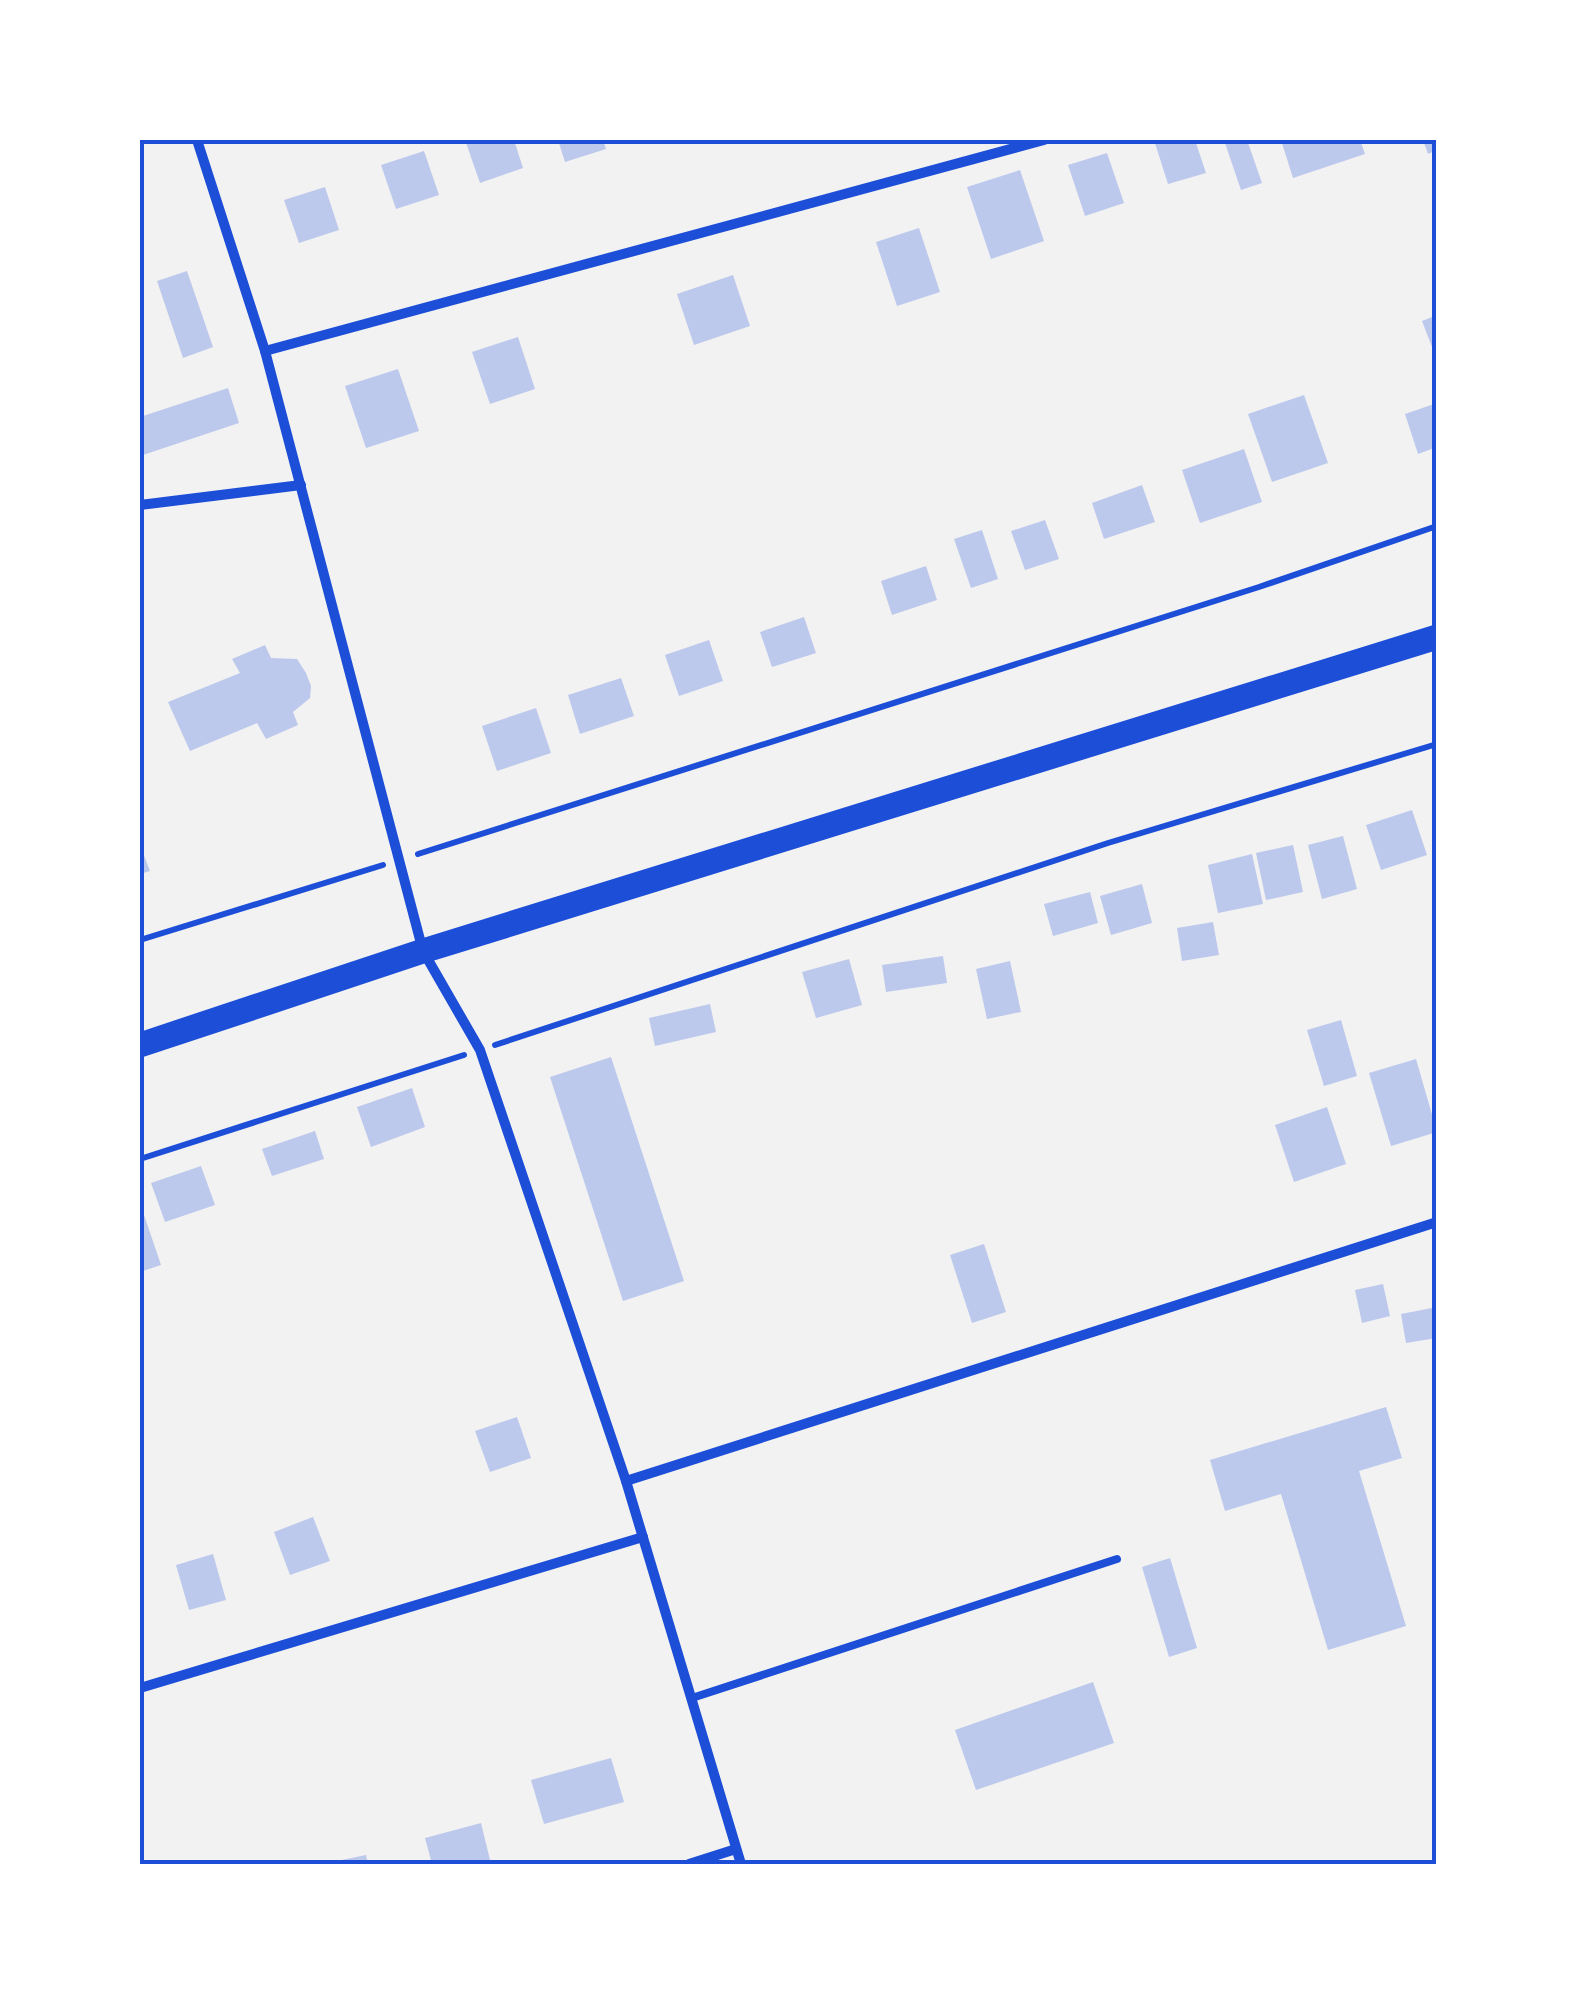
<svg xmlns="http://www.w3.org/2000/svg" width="1577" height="2004" font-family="Lato,sans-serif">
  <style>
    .building { fill: #bdc9ec }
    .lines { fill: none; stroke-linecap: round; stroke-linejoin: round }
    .path { stroke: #1d4ed8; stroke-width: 6 }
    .service { stroke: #1d4ed8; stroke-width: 8 }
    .minor { stroke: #1d4ed8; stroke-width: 10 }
    .primary { stroke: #1d4ed8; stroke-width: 25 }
    .neatline { fill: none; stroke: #1d4ed8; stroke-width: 4 }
  </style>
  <rect width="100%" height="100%" fill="#f2f2f2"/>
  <g class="building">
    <polygon points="465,140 514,140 523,168 480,183"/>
    <polygon points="558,140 603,140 606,149 565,162"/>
    <polygon points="1154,140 1195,140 1206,173 1168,184"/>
    <polygon points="1224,140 1247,140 1262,183 1241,190"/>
    <polygon points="1281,140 1360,140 1365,154 1293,178"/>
    <polygon points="1423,140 1437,140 1437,150 1428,154"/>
    <polygon points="424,151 439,195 396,209 381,165"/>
    <polygon points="1107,153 1124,203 1085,216 1068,165"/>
    <polygon points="1020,170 1044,241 991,259 967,187"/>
    <polygon points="325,187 339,230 299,243 284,200"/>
    <polygon points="919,228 940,292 897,306 876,242"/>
    <polygon points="187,271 213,347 183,358 157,281"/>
    <polygon points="733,275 750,326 694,345 677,294"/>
    <polygon points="1437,315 1437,360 1422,321"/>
    <polygon points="518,337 535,389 490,404 472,352"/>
    <polygon points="398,369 419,431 366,448 345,386"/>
    <polygon points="228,388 239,423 140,456 140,417"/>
    <polygon points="1304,395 1328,463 1272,482 1248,414"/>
    <polygon points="1437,403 1437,447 1418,454 1405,414"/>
    <polygon points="1244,449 1262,502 1200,523 1182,470"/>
    <polygon points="1142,485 1155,522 1104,539 1092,503"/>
    <polygon points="1045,520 1059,559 1025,570 1011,531"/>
    <polygon points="982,530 998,579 971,588 954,539"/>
    <polygon points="926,566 937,600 892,615 881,581"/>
    <polygon points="804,617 816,653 772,667 760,632"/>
    <polygon points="709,640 723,681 679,696 665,655"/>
    <polygon points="265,645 271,658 297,659 306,673 311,686 310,698 293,712 298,725 266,739 257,723 190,751 168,702 240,673 232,659"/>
    <polygon points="621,678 634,716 580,734 568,695"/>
    <polygon points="536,708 551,753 497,771 482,726"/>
    <polygon points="1412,810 1427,855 1381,870 1366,825"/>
    <polygon points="1343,836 1357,889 1322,899 1308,845"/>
    <polygon points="140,845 150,871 140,874"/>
    <polygon points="1293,845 1303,892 1266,900 1256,853"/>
    <polygon points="1252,854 1263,904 1218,913 1208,865"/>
    <polygon points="1142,884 1152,923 1111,935 1100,896"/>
    <polygon points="1090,892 1098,923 1053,936 1044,904"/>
    <polygon points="1213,922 1219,955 1182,961 1177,928"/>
    <polygon points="943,956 947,983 886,992 882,965"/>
    <polygon points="849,959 862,1005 816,1018 802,972"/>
    <polygon points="1010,961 1021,1012 987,1019 976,969"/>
    <polygon points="710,1004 716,1032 655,1046 649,1018"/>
    <polygon points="1341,1020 1357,1076 1324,1086 1307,1030"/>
    <polygon points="611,1057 684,1281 623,1301 550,1077"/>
    <polygon points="1416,1059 1437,1132 1391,1146 1369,1073"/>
    <polygon points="412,1088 425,1127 371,1147 357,1107"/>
    <polygon points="1327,1107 1346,1164 1294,1182 1275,1125"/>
    <polygon points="315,1131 324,1159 272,1176 262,1149"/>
    <polygon points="201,1166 215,1205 165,1222 151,1183"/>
    <polygon points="140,1203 161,1265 140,1272"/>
    <polygon points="984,1244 1006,1312 972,1323 950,1255"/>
    <polygon points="1383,1284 1390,1316 1362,1323 1355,1290"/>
    <polygon points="1432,1308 1437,1338 1406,1343 1401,1314"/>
    <polygon points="1386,1407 1402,1458 1359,1471 1406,1626 1328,1650 1281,1494 1225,1511 1210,1460"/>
    <polygon points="517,1417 531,1458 490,1472 475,1431"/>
    <polygon points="313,1517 330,1561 290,1575 274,1532"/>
    <polygon points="213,1554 226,1600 189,1610 176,1565"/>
    <polygon points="1170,1558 1197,1648 1169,1657 1142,1567"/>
    <polygon points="1093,1682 1114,1743 976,1790 955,1730"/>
    <polygon points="611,1758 624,1802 544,1824 531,1780"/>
    <polygon points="481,1823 491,1864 432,1864 425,1838"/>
    <polygon points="366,1855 368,1864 332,1864 332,1862"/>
  </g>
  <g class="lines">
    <g class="path">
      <polyline points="418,854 1259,587 1437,526"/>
      <polyline points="140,940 383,865"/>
      <polyline points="495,1045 1108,843 1437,744"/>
      <polyline points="140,1159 464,1055"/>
    </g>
    <polyline class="service" points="692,1698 1117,1559"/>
    <g class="minor">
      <polyline points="197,140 265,351 423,951 480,1050 626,1481 741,1864"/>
      <polyline points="265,351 1044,140"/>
      <polyline points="140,505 301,485"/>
      <polyline points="626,1481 1437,1222"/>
      <polyline points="140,1688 643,1537"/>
      <polyline points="689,1864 736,1849"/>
    </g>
    <polyline class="primary" points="140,1045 423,951 1437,637"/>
  </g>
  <rect width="1577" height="2004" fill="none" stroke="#ffffff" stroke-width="285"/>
  <rect x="142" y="142" width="1292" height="1720" class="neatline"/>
</svg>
